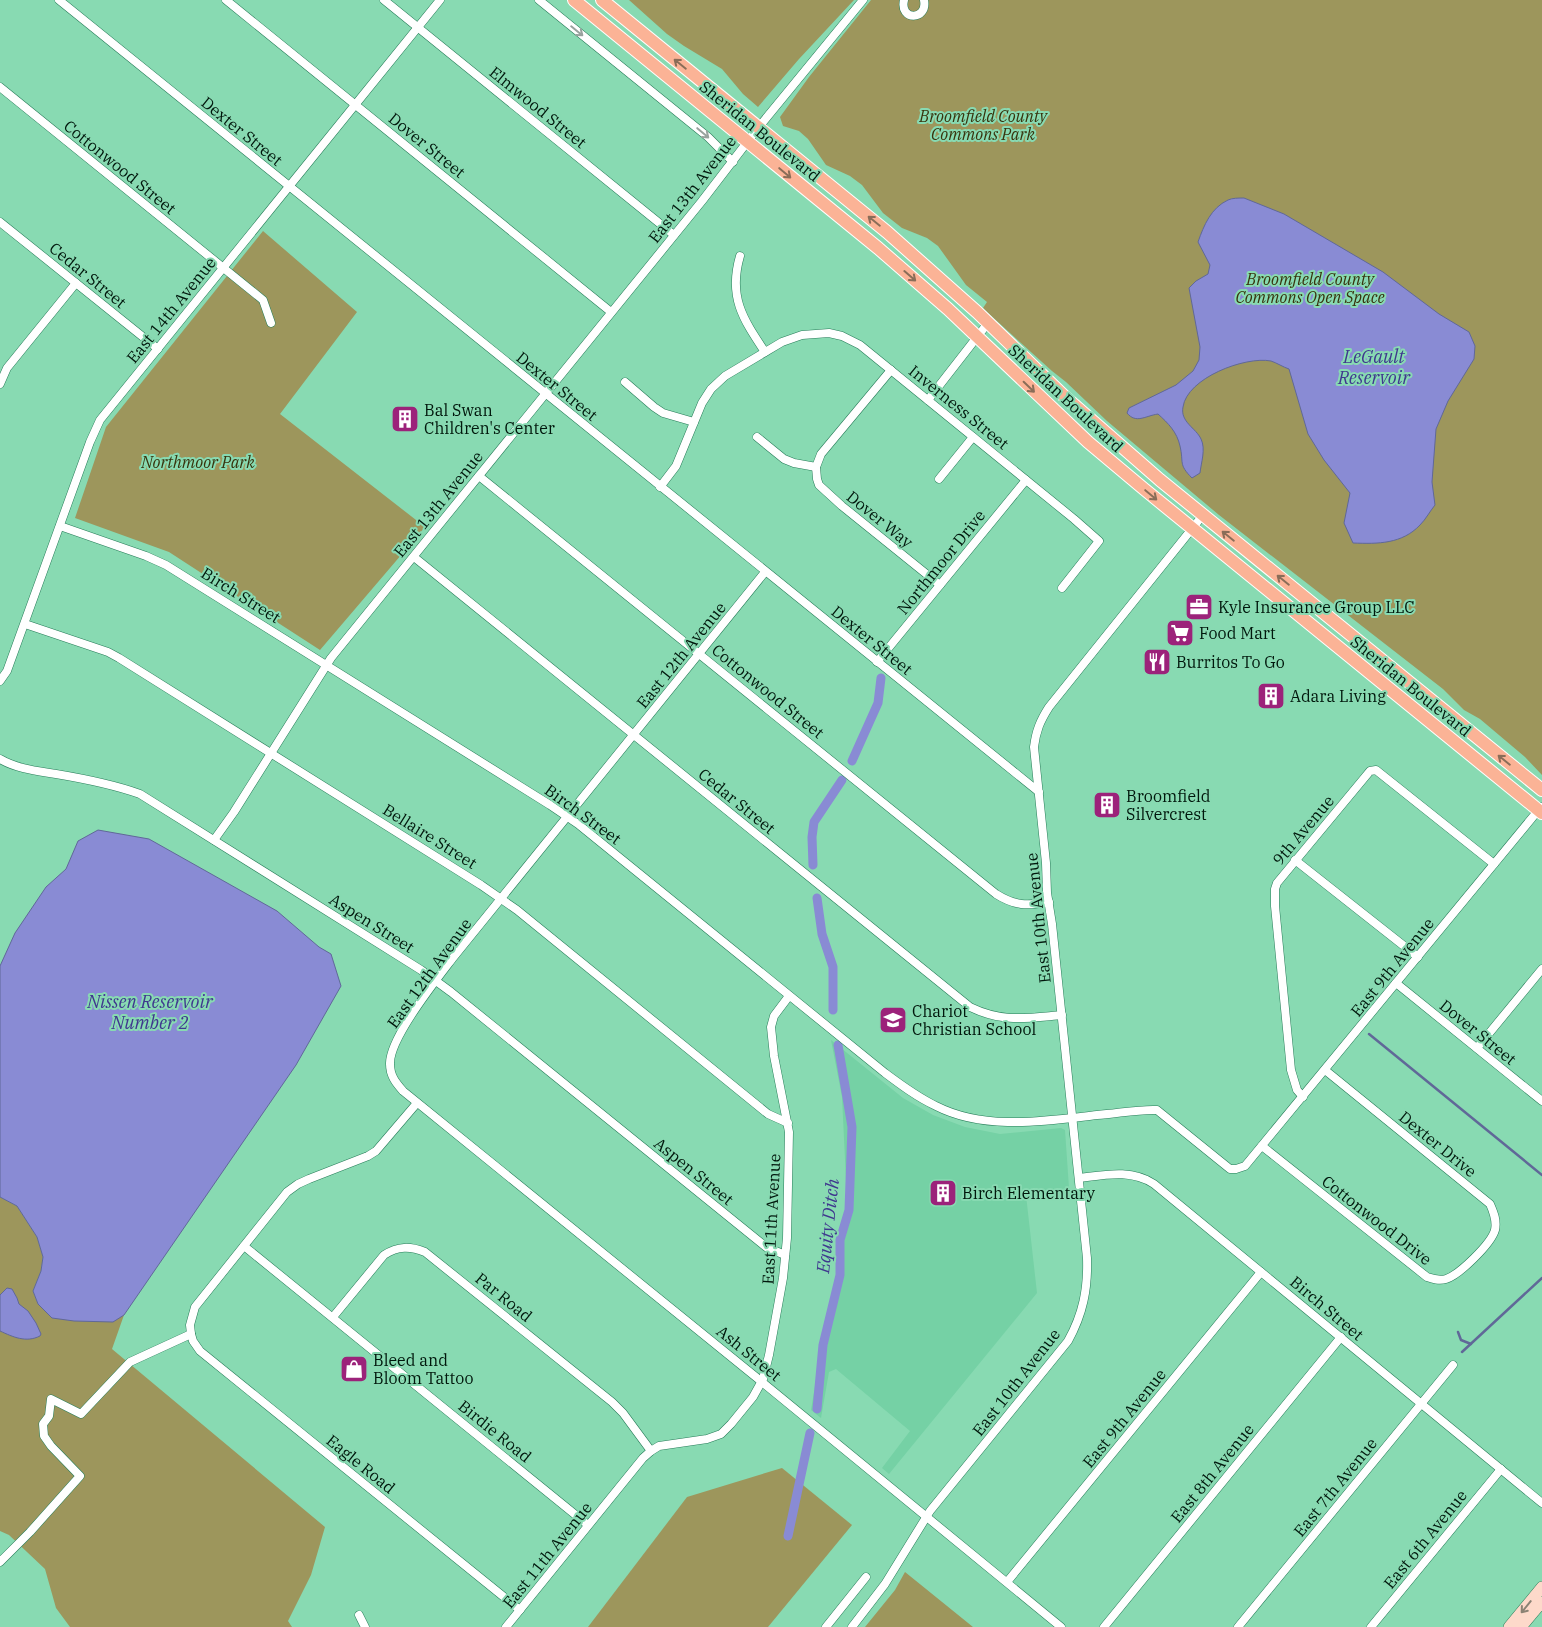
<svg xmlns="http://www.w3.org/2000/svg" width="1542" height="1627" font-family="'IBM Plex Serif',serif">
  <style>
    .built { fill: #75d1a5 }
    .green { fill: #9d965c }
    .water { fill: #898bd4; stroke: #606898 }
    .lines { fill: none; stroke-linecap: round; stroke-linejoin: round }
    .stream { stroke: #606898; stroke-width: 2.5 }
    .canal { stroke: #898bd4; stroke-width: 9 }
    .minor-casing { stroke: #277d59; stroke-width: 9 }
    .secondary-casing { stroke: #277d59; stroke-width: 12 }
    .primary-casing { stroke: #fff; stroke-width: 14 }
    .minor { stroke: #fff; stroke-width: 8 }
    .secondary { stroke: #fdd9ca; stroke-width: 11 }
    .primary { stroke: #fbb396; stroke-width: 12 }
    .oneway { stroke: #99a29e }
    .oneway2 { stroke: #8a6d58 }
    .oneway3 { stroke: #8b8274 }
    .labels { text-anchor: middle; stroke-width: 4; stroke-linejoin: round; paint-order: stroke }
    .street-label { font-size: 16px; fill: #00170c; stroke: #88dab2 }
    .park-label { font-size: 16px; font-style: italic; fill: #38330d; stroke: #88dab2 }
    .poi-label { font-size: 16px; fill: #00170c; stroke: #88dab2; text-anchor: start }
    .water-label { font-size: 18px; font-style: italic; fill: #3f388e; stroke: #88dab2 }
  </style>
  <rect width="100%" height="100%" fill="#88dab2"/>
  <polygon class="built" points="831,1040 903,1098 933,1115 965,1127 1000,1134 1061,1128 1065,1130 1069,1188 1026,1195 1037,1293 889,1474 882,1468 910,1431 836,1369 829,1372 821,1418 811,1410 823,1338 838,1274 837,1245 847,1201 842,1097"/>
  <g class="green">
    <polygon points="629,0 854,0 799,59 758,107 743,94 722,69 684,46 667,34"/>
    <polygon points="871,0 1542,0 1542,775 1525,757 1480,719 1464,710 1443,689 1219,515 1107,421 1066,382 1052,371 988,313 983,308 987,302 966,285 938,246 927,238 902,228 883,213 862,185 850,176 826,165 808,139 799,131 783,126 780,117 809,77"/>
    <polygon points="263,231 357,312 280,414 425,527 320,650 169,552 75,518 106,427"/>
    <polygon points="0,1197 17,1206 37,1237 43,1257 41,1271 33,1291 38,1304 52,1318 113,1321 124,1315 112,1349 325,1527 311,1575 288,1621 292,1627 70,1627 56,1608 45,1569 9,1535 0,1531"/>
    <polygon points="782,1468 852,1525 768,1627 588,1627 687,1497"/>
    <polygon points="905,1572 973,1627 865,1627 895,1590"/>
  </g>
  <g class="water">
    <path d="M1244,198L1284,214L1383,272L1439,314L1469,332L1475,346L1474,359L1448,401L1436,429L1432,482L1435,505C1430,511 1426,519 1420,525C1402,544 1378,544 1353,543L1344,523L1350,493L1324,460L1308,434L1289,369C1283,367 1277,363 1271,361C1245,356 1187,378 1183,407C1180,422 1196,428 1201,439C1206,449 1201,463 1200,473L1192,478C1178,464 1184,463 1180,446C1177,432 1168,423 1158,414C1145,416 1136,424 1127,413L1129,408L1176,385L1193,371L1199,360L1200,347L1189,288L1196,281L1208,274L1210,265L1198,242C1204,225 1211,208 1228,200C1232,198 1239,198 1244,198Z"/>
    <polygon points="98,830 149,839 277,911 319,947 331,954 341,986 296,1065 124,1315 113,1322 74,1321 52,1318 38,1304 33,1291 41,1271 43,1257 37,1237 17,1206 0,1197 0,966 15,933 46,887 66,869 78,841"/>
    <path d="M7,1288L12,1289L17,1298L19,1304L28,1311L36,1323L41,1334L40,1336C26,1343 13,1337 0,1331V1295Z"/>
  </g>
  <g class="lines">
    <g class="stream">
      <polyline points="1369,1034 1542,1175"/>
      <polyline points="1458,1332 1461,1340 1471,1344"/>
      <polyline points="1462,1352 1542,1278"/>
    </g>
    <g class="canal">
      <polyline points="852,761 878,703 881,678"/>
      <polyline points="813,865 812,837 814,822 842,780"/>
      <polyline points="817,898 822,934 833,967 833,1010"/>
      <polyline points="817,1409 823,1345 840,1275 840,1240 849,1210 852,1127 838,1045"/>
      <polyline points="788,1536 810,1433"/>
    </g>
    <defs>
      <g id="minor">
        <polyline points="59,0 1039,792"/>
        <polyline points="226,0 611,312"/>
        <polyline points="384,0 674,235"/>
        <polyline points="539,0 708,137 733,162"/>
        <path d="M904,0C899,21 928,21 924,0"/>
        <polyline points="0,87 263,300 271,323"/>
        <polyline points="0,222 158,349"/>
        <path d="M740,256C728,297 743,319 765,352"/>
        <polyline points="891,370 821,454 816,467 817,479 819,485 842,506 940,585"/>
        <polyline points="625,382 654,407 663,413 694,422"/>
        <polyline points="0,384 7,368 76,283"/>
        <polyline points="928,400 988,323"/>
        <polyline points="757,437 784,459 794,463 816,467"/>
        <path d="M479,476L996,894C1015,906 1027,906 1049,902"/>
        <polyline points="939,479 973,437"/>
        <polyline points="660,487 676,466 702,403 711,389 725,376 782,342 802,335 829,333 842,336 860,345 1074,519 1099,541 1062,588"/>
        <path d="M60,526L146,556L166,565L550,805L578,824L885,1073C901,1085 917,1097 936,1106C985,1131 1044,1121 1097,1115C1116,1114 1138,1109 1157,1110L1230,1169H1236L1245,1166L1541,807"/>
        <path d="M414,557L970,1007C1003,1023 1027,1018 1062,1015"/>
        <path d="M765,572L452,959C436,980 389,1039 390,1064C390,1076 396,1083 403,1091L762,1382L1061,1627"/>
        <polyline points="25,624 108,652 119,658 481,885 517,910 768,1114 788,1123"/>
        <polyline points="877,662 1026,480"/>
        <polyline points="0,681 7,671 90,442 100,420 440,0"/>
        <path d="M0,759C17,769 38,771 56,774C86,779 112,784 140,794L421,970L451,992L766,1247L785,1255"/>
        <polyline points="214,840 234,812 331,658 702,201 758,128 863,0"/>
        <polyline points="1295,860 1418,957"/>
        <polyline points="1396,983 1542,1101"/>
        <polyline points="1477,1048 1542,969"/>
        <polyline points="1303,1097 1297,1090 1291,1070 1275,906 1275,889 1277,883 1365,777 1370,771 1376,770 1494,864"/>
        <path d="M1262,1146L1427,1277C1433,1279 1439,1281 1446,1279C1459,1275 1491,1244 1495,1230C1497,1221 1494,1213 1490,1204L1325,1070"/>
        <path d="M1079,1178C1105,1175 1131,1169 1154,1184L1542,1503"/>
        <polyline points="244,1246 588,1525"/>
        <path d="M333,1317L384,1255C398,1246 410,1246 425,1252L612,1402L623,1413L651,1451"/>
        <polyline points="191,1334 193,1341 200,1351 520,1610"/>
        <polyline points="0,1562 30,1532 80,1476 51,1446 44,1436 43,1424 49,1416 51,1399 81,1414 130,1362 191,1334 190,1325 195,1307 287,1192 298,1184 309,1179 368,1156 376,1151 417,1103"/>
        <polyline points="1007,1582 1261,1272"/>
        <polyline points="359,1615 365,1627"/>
        <polyline points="506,1627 643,1458 651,1451 659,1446 707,1439 721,1434 731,1424 753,1397 763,1379 769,1355 783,1278 787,1238 789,1132 774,1056 771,1027 774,1016 789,996"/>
        <polyline points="826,1627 866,1577"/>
        <path d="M852,1627L885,1584L930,1511L1068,1341C1083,1314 1088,1289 1087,1258L1052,924L1047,893L1046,863L1034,747C1036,731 1040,721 1049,707L1203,515"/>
        <polyline points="1104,1627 1341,1337"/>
        <polyline points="1238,1627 1453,1365"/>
        <polyline points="1371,1627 1501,1469"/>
      </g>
      <g id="secondary">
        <polyline points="1509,1627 1542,1587"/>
        <polyline points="1521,1627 1542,1602"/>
      </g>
      <g id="primary">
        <polyline points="574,0 878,248 948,309 1088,442 1144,489 1542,813"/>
        <polyline points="602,0 887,232 977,312 1065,397 1160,480 1542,790"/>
      </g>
    </defs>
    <use href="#minor" class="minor-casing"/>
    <use href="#secondary" class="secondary-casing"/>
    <use href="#primary" class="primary-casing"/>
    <use href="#minor" class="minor"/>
    <use href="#secondary" class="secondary"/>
    <use href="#primary" class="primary"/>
  </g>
  <defs><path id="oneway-shaft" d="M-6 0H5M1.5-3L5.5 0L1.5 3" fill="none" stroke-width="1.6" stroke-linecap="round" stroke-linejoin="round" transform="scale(1.25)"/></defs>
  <g class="oneway">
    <use href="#oneway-shaft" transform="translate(577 31) rotate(39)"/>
    <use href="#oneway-shaft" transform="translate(703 133) rotate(40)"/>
  </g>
  <g class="oneway2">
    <use href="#oneway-shaft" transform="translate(680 64) rotate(-141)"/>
    <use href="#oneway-shaft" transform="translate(785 173) rotate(40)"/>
    <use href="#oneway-shaft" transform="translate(874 221) rotate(-141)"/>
    <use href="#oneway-shaft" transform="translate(910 276) rotate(41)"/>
    <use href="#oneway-shaft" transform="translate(1029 387) rotate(44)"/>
    <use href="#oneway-shaft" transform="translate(1151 495) rotate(40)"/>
    <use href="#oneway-shaft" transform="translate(1228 536) rotate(-141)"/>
    <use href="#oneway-shaft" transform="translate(1283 580) rotate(-141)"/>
    <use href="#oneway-shaft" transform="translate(1504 760) rotate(-141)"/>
  </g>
  <use class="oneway3" href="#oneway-shaft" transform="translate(1526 1607) rotate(129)"/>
  <defs>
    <symbol id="building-square" viewBox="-11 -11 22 22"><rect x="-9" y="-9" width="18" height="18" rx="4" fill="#9c227a" stroke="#88dab2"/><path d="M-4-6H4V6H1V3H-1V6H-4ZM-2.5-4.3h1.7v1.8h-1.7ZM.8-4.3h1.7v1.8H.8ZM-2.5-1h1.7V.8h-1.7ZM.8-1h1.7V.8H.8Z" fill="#fff"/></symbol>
    <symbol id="office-square" viewBox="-11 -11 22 22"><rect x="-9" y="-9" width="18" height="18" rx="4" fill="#9c227a" stroke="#88dab2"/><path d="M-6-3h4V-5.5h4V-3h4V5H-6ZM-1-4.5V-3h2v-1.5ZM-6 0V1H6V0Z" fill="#fff"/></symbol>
    <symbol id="supermarket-square" viewBox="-11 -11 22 22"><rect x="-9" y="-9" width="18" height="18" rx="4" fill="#9c227a" stroke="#88dab2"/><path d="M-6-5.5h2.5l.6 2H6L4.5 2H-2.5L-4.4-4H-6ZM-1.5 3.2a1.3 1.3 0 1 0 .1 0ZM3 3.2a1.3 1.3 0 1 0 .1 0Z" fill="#fff"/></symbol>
    <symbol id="restaurant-square" viewBox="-11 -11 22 22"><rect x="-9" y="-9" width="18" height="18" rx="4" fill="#9c227a" stroke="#88dab2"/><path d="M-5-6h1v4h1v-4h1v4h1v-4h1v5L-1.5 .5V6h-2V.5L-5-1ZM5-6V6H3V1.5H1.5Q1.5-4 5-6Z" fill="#fff"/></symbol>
    <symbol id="school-square" viewBox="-11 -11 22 22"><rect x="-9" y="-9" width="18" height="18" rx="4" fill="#9c227a" stroke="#88dab2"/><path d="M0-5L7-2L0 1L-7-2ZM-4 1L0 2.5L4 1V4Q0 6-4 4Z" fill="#fff"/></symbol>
    <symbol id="shop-square" viewBox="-11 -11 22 22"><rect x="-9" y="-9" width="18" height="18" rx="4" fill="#9c227a" stroke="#88dab2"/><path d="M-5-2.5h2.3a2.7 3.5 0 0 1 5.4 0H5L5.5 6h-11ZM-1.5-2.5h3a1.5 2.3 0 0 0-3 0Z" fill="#fff"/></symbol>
  </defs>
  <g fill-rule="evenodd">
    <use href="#building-square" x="389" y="403" width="32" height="32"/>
    <use href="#office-square" x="1183" y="591" width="32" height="32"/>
    <use href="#supermarket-square" x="1164" y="617" width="32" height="32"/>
    <use href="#restaurant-square" x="1141" y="646" width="32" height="32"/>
    <use href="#building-square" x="1255" y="680" width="32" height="32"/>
    <use href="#building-square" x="1091" y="789" width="32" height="32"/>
    <use href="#school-square" x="877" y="1004" width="32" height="32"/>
    <use href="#building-square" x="927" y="1177" width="32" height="32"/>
    <use href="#shop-square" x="338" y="1353" width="32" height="32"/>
  </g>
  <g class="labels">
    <g class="street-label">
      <text transform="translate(538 107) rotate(39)" y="6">Elmwood Street</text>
      <text transform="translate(242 131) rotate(39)" y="6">Dexter Street</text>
      <text transform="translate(760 131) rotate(39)" y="6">Sheridan Boulevard</text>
      <text transform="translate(427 145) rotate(39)" y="6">Dover Street</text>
      <text transform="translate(120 167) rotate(39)" y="6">Cottonwood Street</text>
      <text transform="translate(692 189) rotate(-52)" y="6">East 13th Avenue</text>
      <text transform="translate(88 275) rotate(39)" y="6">Cedar Street</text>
      <text transform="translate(171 310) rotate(-51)" y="6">East 14th Avenue</text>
      <text transform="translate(557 386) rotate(39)" y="6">Dexter Street</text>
      <text transform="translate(1066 398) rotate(43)" y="6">Sheridan Boulevard</text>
      <text transform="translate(959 407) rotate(39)" y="6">Inverness Street</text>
      <text transform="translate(438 504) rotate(-51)" y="6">East 13th Avenue</text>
      <text transform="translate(880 519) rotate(39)" y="6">Dover Way</text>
      <text transform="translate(941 562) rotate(-51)" y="6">Northmoor Drive</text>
      <text transform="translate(241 595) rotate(32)" y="6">Birch Street</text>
      <text transform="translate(872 640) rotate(39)" y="6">Dexter Street</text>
      <text transform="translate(681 655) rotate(-51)" y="6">East 12th Avenue</text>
      <text transform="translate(1411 686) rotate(39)" y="6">Sheridan Boulevard</text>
      <text transform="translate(768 691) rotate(39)" y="6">Cottonwood Street</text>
      <text transform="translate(737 801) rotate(39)" y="6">Cedar Street</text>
      <text transform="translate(583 814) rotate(36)" y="6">Birch Street</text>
      <text transform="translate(1303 830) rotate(-50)" y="6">9th Avenue</text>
      <text transform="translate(430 836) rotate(32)" y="6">Bellaire Street</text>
      <text transform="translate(1038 918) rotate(-96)" y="6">East 10th Avenue</text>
      <text transform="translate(372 923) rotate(32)" y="6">Aspen Street</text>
      <text transform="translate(1392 967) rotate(-51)" y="6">East 9th Avenue</text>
      <text transform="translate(429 973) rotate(-54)" y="6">East 12th Avenue</text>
      <text transform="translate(1478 1032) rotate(39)" y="6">Dover Street</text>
      <text transform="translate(1438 1144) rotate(39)" y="6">Dexter Drive</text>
      <text transform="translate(694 1171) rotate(39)" y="6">Aspen Street</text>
      <text transform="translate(771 1219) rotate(-87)" y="6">East 11th Avenue</text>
      <text transform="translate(1377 1220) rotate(38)" y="6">Cottonwood Drive</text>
      <text transform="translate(504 1297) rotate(39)" y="6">Par Road</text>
      <text transform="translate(1327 1308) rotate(40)" y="6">Birch Street</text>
      <text transform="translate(749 1353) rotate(39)" y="6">Ash Street</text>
      <text transform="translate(1016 1382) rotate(-52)" y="6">East 10th Avenue</text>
      <text transform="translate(1124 1418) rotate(-51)" y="6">East 9th Avenue</text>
      <text transform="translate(495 1431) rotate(39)" y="6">Birdie Road</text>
      <text transform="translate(361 1464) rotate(39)" y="6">Eagle Road</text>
      <text transform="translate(1212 1473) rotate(-51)" y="6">East 8th Avenue</text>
      <text transform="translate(1335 1487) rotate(-51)" y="6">East 7th Avenue</text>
      <text transform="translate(1425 1539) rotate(-51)" y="6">East 6th Avenue</text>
      <text transform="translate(547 1555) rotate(-51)" y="6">East 11th Avenue</text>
    </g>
    <g class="park-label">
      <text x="983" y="122">Broomfield County<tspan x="983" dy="18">Commons Park</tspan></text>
      <text x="1310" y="285">Broomfield County<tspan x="1310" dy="18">Commons Open Space</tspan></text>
      <text x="198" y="468">Northmoor Park</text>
    </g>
    <g class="poi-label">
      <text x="424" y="416">Bal Swan<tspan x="424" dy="18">Children's Center</tspan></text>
      <text x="1218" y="613">Kyle Insurance Group LLC</text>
      <text x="1199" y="639">Food Mart</text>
      <text x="1176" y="668">Burritos To Go</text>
      <text x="1290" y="702">Adara Living</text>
      <text x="1126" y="802">Broomfield<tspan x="1126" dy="18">Silvercrest</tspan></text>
      <text x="912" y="1017">Chariot<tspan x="912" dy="18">Christian School</tspan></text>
      <text x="962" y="1199">Birch Elementary</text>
      <text x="373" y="1366">Bleed and<tspan x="373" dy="18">Bloom Tattoo</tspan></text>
    </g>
    <g class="water-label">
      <text x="1374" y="363">LeGault<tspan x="1374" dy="21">Reservoir</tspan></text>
      <text x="150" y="1008">Nissen Reservoir<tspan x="150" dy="21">Number 2</tspan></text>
      <text transform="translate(828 1226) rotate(-84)" y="6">Equity Ditch</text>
    </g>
  </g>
</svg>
